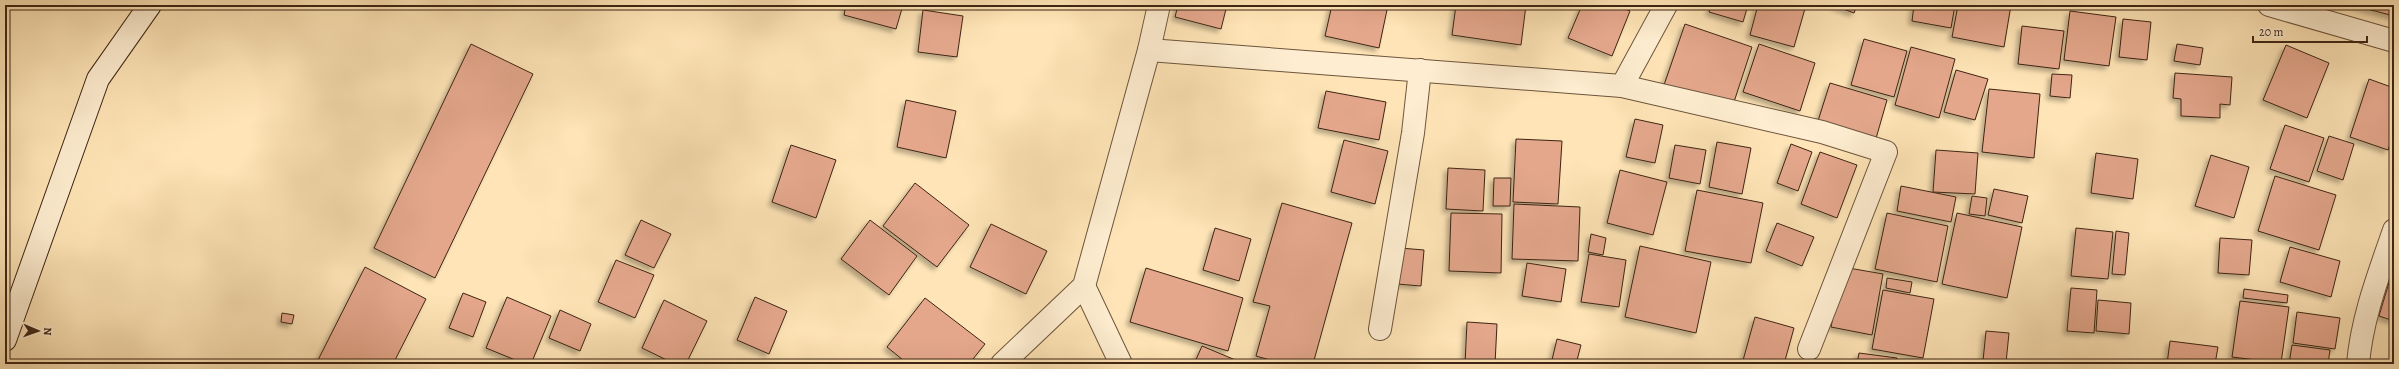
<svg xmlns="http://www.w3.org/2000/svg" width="2399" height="369" font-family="Alegreya,serif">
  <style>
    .building { fill: #e4a78c; stroke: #3d2513; filter: url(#shadow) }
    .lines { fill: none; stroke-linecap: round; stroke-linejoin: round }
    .minor-casing { stroke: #6d553c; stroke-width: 24 }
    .secondary-casing { stroke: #3d2513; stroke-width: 24 }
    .minor { stroke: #feedd0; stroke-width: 22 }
    .secondary { stroke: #feedd0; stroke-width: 22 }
  </style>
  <defs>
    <filter id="shadow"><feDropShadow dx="-3.5" dy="3.5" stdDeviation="2" flood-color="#0004"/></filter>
  </defs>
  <rect width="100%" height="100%" fill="#fee4b6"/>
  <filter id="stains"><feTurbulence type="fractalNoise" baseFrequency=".005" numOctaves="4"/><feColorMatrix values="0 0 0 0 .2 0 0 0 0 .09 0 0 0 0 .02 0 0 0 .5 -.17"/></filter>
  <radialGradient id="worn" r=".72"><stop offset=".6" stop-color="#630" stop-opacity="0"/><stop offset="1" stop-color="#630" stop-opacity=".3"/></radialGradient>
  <g class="building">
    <polygon points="846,5 903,5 896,29 844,15"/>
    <polygon points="1178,5 1227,5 1221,29 1175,17"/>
    <polygon points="1332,5 1388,5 1379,48 1325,36"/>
    <polygon points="1456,5 1526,5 1521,45 1452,35"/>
    <polygon points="1582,5 1615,5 1630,11 1612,56 1568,38"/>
    <polygon points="1711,5 1748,5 1743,22 1709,12"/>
    <polygon points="1758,5 1806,5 1794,47 1750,35"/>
    <polygon points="1833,5 1857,5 1854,13"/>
    <polygon points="1914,5 1955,5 1951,28 1912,21"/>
    <polygon points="1958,5 2011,5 2004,47 1952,37"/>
    <polygon points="2352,5 2394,5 2394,16"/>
    <polygon points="923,10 963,16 957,57 918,52"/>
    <polygon points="2070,11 2116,17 2109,66 2064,60"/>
    <polygon points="2123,19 2151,22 2147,60 2119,57"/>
    <polygon points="1685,24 1752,47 1732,108 1664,85"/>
    <polygon points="2022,26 2064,31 2059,69 2018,64"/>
    <polygon points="1864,39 1907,51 1894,97 1851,85"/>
    <polygon points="471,44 533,74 435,278 374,248"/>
    <polygon points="1759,44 1815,63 1800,111 1743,92"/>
    <polygon points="2177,44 2203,48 2200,65 2174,61"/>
    <polygon points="2286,45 2329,63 2307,118 2263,100"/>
    <polygon points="1911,47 1955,59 1939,118 1895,105"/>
    <polygon points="1956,70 1988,79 1975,120 1944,112"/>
    <polygon points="2175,73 2232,77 2230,105 2220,104 2220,118 2181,116 2181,99 2173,98"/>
    <polygon points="2052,74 2072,75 2070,98 2050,96"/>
    <polygon points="2369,79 2394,88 2394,132 2388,150 2350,137"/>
    <polygon points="1830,83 1887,100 1875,142 1817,124"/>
    <polygon points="1989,89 2040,94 2034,158 1982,152"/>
    <polygon points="1326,91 1386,102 1379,140 1318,128"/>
    <polygon points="906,100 956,111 946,158 897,147"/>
    <polygon points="1635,119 1663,125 1655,163 1626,157"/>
    <polygon points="2285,125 2324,138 2309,182 2270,169"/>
    <polygon points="2329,136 2354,144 2343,180 2317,171"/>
    <polygon points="1516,139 1562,141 1558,204 1513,202"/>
    <polygon points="1344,140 1388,151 1375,204 1331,192"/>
    <polygon points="1717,142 1751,148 1742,194 1709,187"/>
    <polygon points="1791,144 1812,152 1798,191 1777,183"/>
    <polygon points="791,145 836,160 816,218 772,202"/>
    <polygon points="1675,145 1706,150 1700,184 1669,178"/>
    <polygon points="1936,150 1978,153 1975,194 1933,192"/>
    <polygon points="1820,152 1857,165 1837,218 1801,204"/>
    <polygon points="2096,153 2138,159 2133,199 2091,193"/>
    <polygon points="2211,155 2249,167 2234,218 2195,206"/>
    <polygon points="1448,168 1485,170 1483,211 1446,209"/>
    <polygon points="1620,170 1667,182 1653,235 1607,223"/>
    <polygon points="2275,176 2336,195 2319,250 2258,231"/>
    <polygon points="1494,178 1511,178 1510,206 1493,206"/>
    <polygon points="915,183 969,225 937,267 883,226"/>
    <polygon points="1901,186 1956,197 1951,222 1897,211"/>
    <polygon points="1994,189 2028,196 2022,223 1988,215"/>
    <polygon points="1697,190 1763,203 1751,263 1685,251"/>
    <polygon points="1972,196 1987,198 1985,216 1969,214"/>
    <polygon points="1282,203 1352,223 1313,364 1284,364 1256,356 1270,306 1253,302"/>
    <polygon points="1514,204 1580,207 1578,261 1512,259"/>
    <polygon points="1451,213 1502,214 1501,273 1449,271"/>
    <polygon points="1887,213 1948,226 1937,282 1875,269"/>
    <polygon points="1957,213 2022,227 2007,298 1942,284"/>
    <polygon points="641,220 671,234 654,268 625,255"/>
    <polygon points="870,220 917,256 889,295 841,259"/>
    <polygon points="1777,223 1814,237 1802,266 1766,251"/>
    <polygon points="991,224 1047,251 1026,294 970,267"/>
    <polygon points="1215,228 1251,239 1239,281 1203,270"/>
    <polygon points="2076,228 2113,232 2108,279 2071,276"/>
    <polygon points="2116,231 2129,233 2125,275 2112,274"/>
    <polygon points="1591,234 1606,238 1603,255 1588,252"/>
    <polygon points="2220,238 2252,240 2249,275 2218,273"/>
    <polygon points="1640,246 1711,262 1696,333 1625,317"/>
    <polygon points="2290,247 2340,261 2331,297 2280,282"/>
    <polygon points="1400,248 1424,250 1421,286 1397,284"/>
    <polygon points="1589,254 1626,260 1619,307 1581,302"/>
    <polygon points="616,260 654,275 635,318 598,302"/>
    <polygon points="1527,263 1566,269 1561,302 1522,296"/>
    <polygon points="2394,266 2394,321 2379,316"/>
    <polygon points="365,267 426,299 393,364 316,364"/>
    <polygon points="1843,267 1883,274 1872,335 1831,327"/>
    <polygon points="1146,268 1243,298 1228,351 1130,322"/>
    <polygon points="1887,278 1912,282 1910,293 1886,288"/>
    <polygon points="2071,288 2097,290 2094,333 2067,331"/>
    <polygon points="2244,289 2288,295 2287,303 2243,298"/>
    <polygon points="1883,290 1934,299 1923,358 1872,349"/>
    <polygon points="463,293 486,302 473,337 449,328"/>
    <polygon points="507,297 551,316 531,364 525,364 486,348"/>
    <polygon points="755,297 787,311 769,354 737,340"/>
    <polygon points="925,298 985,344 969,364 908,364 887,347"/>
    <polygon points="664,300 707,321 686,364 675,364 642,348"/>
    <polygon points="2098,300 2131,303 2129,334 2096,331"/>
    <polygon points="2240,301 2289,307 2281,363 2232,357"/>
    <polygon points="560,310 591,324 580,351 549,338"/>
    <polygon points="2297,312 2340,318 2335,349 2293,343"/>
    <polygon points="282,313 294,315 292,324 281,322"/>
    <polygon points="1755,317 1794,328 1784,364 1742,364"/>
    <polygon points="1467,322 1497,324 1495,364 1465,364"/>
    <polygon points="1986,331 2009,333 2006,363 1983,361"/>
    <polygon points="1557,339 1581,345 1576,364 1551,364"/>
    <polygon points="2170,341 2218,347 2215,364 2167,364"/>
    <polygon points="2292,345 2330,350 2328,364 2289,364"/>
    <polygon points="1202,346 1245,364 1194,364"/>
    <polygon points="1859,353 1897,358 1897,364 1857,364"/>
    <polygon points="1254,359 1267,364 1252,364"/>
    <polygon points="1913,360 1934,364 1912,364"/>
  </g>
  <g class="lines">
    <defs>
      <g id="minor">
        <polyline points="2269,5 2394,41"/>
        <polyline points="1149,50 1622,86 1666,5"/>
        <polyline points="1622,86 1822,132 1886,152 1809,349"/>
        <polyline points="1084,286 1121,364"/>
        <polyline points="1380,329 1413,133 1420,70"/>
        <polyline points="1002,364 1084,286 1149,50 1159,5"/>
        <path d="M2358,364C2362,317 2379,274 2394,230"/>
      </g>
      <polyline id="secondary" points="5,340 98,79 150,5"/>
    </defs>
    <use href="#minor" class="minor-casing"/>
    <use href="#secondary" class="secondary-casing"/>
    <use href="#minor" class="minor"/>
    <use href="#secondary" class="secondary"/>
  </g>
  <rect width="2399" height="369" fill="none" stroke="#fee4b6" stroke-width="20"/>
  <rect x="6" y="6" width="2387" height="357" fill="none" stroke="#3d2513" stroke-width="2"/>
  <rect x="10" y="10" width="2379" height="349" fill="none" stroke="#3d2513"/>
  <g transform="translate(38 331) rotate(92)" stroke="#feedd0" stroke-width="3" paint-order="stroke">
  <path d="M0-3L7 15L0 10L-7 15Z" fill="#3d2513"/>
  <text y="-6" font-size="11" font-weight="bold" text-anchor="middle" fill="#3d2513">N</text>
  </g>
  <path d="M2253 36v6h114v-6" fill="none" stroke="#3d2513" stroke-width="2"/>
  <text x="2259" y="36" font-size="12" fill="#3d2513" stroke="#feedd0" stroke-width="3" paint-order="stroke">20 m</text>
  <rect width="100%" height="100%" filter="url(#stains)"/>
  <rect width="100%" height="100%" fill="url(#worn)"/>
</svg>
